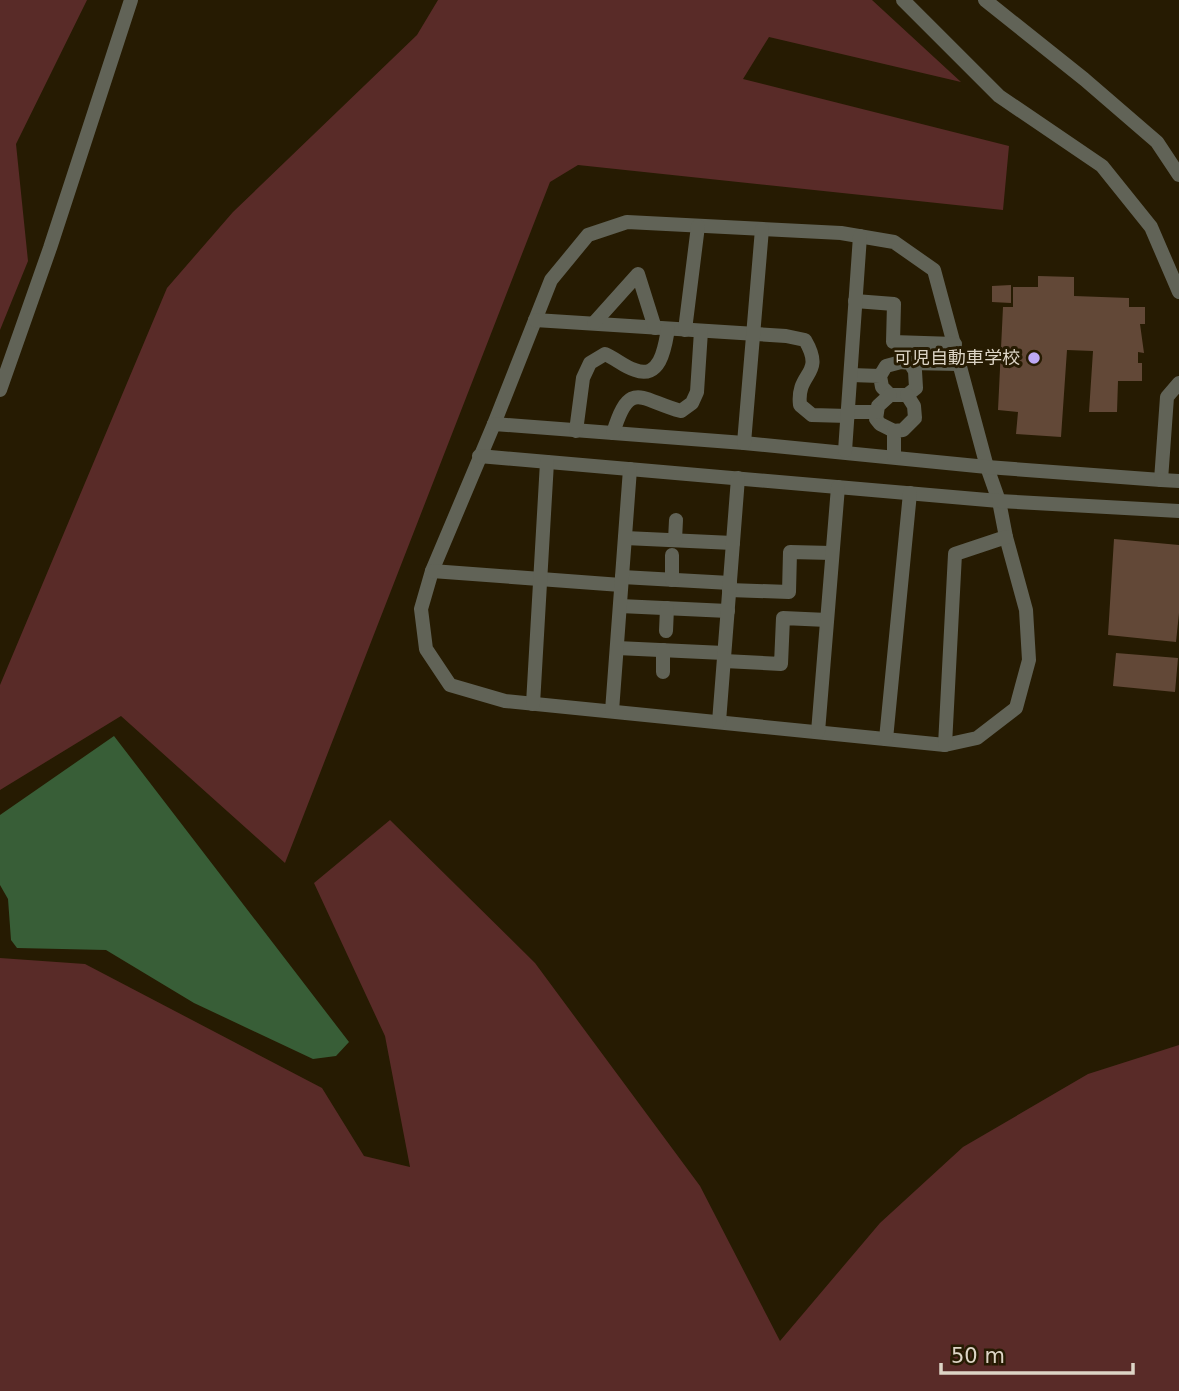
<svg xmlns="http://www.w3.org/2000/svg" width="1179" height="1391" font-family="'DejaVu Sans','Noto Sans JP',sans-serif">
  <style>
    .green { fill: #592b28 }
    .water { fill: #385e37 }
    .building { fill: #624837 }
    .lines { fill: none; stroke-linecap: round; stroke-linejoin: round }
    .service { stroke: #616357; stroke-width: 14 }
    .minor { stroke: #616357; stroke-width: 14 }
    .tertiary { stroke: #616357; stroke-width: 14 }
    .poi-dot { fill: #bda9f5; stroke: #261b02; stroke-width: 2.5 }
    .labels { text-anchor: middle; stroke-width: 6; stroke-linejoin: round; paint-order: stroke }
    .poi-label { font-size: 18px; fill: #ddd5c6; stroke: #261b02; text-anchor: end }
  </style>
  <rect width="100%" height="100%" fill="#261b02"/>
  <g class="green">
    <polygon points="0,0 87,0 16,144 28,261 0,330"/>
    <polygon points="438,0 872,0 961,82 769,37 743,79 1009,146 1003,210 578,165 550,182 285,863 121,716 0,790 0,685 167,288 233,212 417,35"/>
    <polygon points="390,820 535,963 700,1186 780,1341 880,1223 963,1147 1088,1074 1179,1045 1179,1391 0,1391 0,958 85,964 322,1088 364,1156 410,1167 385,1036 314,883"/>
  </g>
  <polygon class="water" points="114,736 349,1042 336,1056 313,1059 194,1003 106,950 17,948 11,940 8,899 0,885 0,815"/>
  <g class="building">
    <polygon points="1038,276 1074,277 1074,296 1129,298 1129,307 1145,307 1145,324 1140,324 1144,353 1138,352 1138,363 1142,363 1142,381 1118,381 1117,412 1089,412 1093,351 1067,350 1061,437 1016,434 1018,412 998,410 1003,307 1013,307 1013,287 1038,287"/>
    <polygon points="1011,285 1011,303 992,302 992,286"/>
    <polygon points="1114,539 1179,545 1179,613 1176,642 1108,635"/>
    <polygon points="1116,653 1178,658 1175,692 1113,686"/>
  </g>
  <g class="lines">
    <g class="service">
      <polygon points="627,222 841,233 894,242 934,270 987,467 999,501 1006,537 1026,610 1029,660 1016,708 977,738 945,745 505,701 450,685 426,649 421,609 432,571 494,424 551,280 588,235"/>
      <polyline points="855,301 894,304 893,342 955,344"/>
      <path d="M535,320L786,336L805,340C826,376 796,371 800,405L812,415L848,416"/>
      <polyline points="594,323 638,274 655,328"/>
      <polyline points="685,330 698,226"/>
      <polyline points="910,363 960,364"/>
      <polyline points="851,375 880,376 886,366 901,362 910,363 915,371 916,388 907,395 890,395 882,387 880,376"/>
      <polyline points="890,395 878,406 876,419 880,424 894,431"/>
      <polyline points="848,412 876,412"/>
      <polyline points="494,424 744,443 987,467 1161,480 1167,397 1179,383"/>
      <path d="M576,431L583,378L590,363L605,354C615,358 624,367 635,370C661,380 665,346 668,329"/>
      <path d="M613,433C630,378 640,400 681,411L692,403L697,392L701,331"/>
      <polyline points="744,443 762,229"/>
      <polyline points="845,451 860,236"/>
      <polyline points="479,456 999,501 1179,511"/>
      <polyline points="894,457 894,431 903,430 915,418 914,406 907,395"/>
      <polyline points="1161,480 1179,481"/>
      <polyline points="625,538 733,543"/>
      <polyline points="675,540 676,520"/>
      <polyline points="432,571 621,585"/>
      <polyline points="622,577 730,583"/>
      <polyline points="672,580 672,555"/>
      <polyline points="729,590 789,592 790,552 832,553"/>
      <polyline points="620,606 728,611"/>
      <polyline points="666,631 667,608"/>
      <polyline points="617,648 724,653"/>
      <polyline points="663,650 663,672"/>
      <polyline points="724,661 781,664 783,618 827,620"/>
      <polyline points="533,704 547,462"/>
      <polyline points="612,711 630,469"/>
      <polyline points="719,722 738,478"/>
      <polyline points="818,732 838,487"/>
      <polyline points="886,739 910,493"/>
      <polyline points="945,745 955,554 1006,537"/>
    </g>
    <polyline class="minor" points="903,0 999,96 1102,166 1151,227 1179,292"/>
    <g class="tertiary">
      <polyline points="985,0 1084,79 1157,142 1179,175"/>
      <polyline points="0,390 50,248 131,0"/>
    </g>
  </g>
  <circle class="poi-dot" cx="1034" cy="358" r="7"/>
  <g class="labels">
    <g class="poi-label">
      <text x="1020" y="364">可児自動車学校</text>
    </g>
  </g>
  <path d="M941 1363v10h192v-10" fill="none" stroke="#ddd5c6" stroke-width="3.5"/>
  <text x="951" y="1363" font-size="21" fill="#ddd5c6" stroke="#261b02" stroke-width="5" paint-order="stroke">50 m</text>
</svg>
